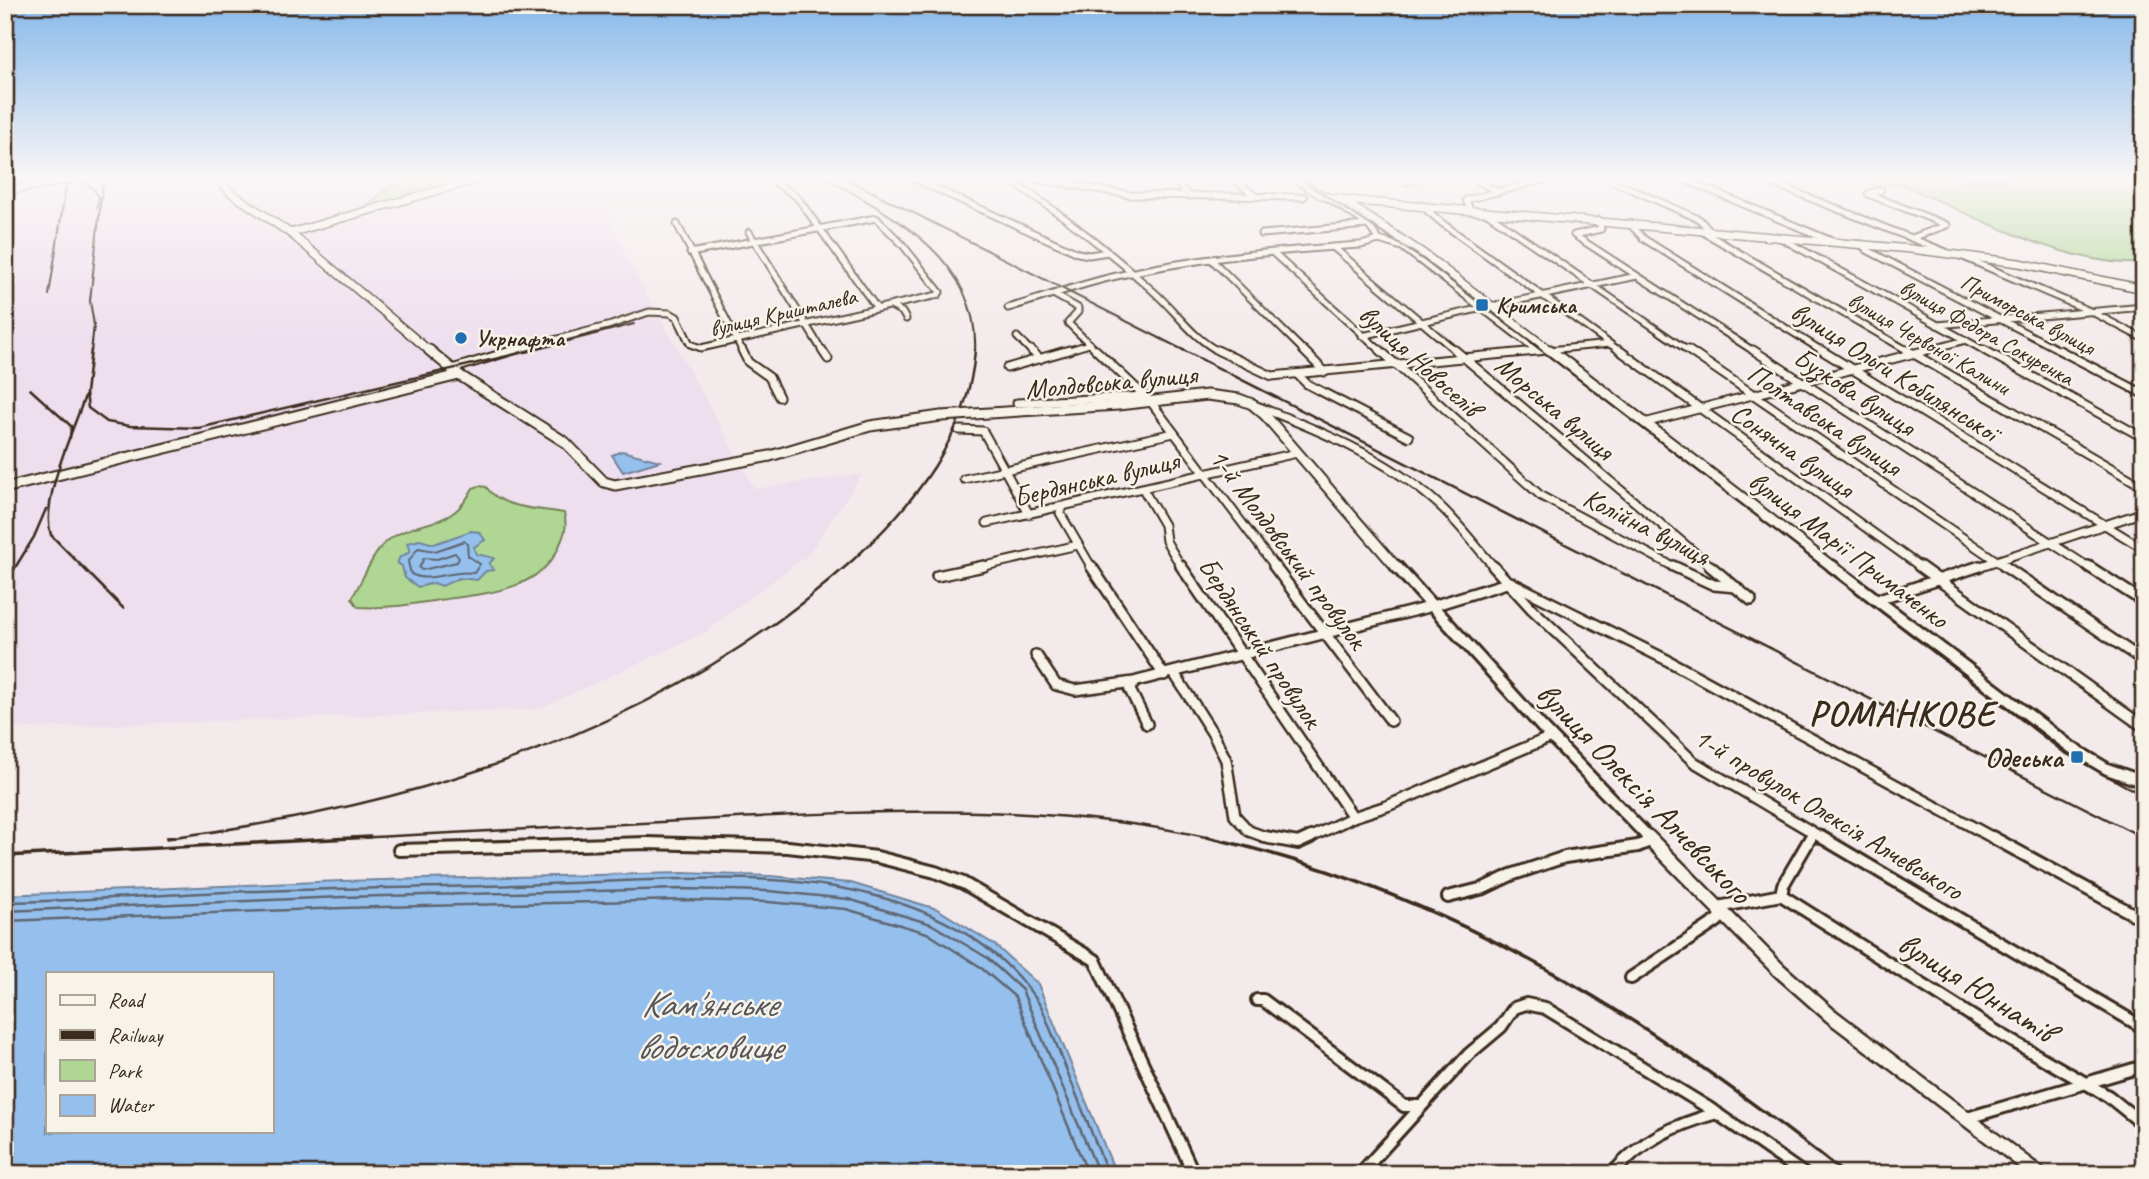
<svg xmlns="http://www.w3.org/2000/svg" width="2149" height="1179" font-family="Caveat,sans-serif">
  <style>
    .built { fill: #eedfee }
    .green { fill: #afd693; stroke: #758058; stroke-width: 2 }
    .water { fill: #95c0ee; stroke: #71849b; stroke-width: 2; fill-rule: evenodd }
    .lines { fill: none; stroke-linecap: round; stroke-linejoin: round }
    .shore-far1 { stroke: #5f6671; stroke-width: 2 }
    .shore { stroke: #5f6671; stroke-width: 2.5 }
    .minor-far3-casing { stroke: #3b2a1e; stroke-width: 9 }
    .minor-far2-casing { stroke: #3b2a1e; stroke-width: 11 }
    .minor-far1-casing { stroke: #3b2a1e; stroke-width: 14 }
    .minor-casing { stroke: #3b2a1e; stroke-width: 16 }
    .tertiary-far3-casing { stroke: #3b2a1e; stroke-width: 10 }
    .tertiary-far2-casing { stroke: #3b2a1e; stroke-width: 13 }
    .tertiary-far1-casing { stroke: #3b2a1e; stroke-width: 16 }
    .tertiary-casing { stroke: #3b2a1e; stroke-width: 18 }
    .secondary-far1-casing { stroke: #3b2a1e; stroke-width: 10 }
    .secondary-casing { stroke: #3b2a1e; stroke-width: 13 }
    .minor-far3 { stroke: #f7f3e8; stroke-width: 5 }
    .minor-far2 { stroke: #f7f3e8; stroke-width: 7 }
    .minor-far1 { stroke: #f7f3e8; stroke-width: 9 }
    .minor { stroke: #f7f3e8; stroke-width: 10 }
    .tertiary-far3 { stroke: #f7f3e8; stroke-width: 7 }
    .tertiary-far2 { stroke: #f7f3e8; stroke-width: 9 }
    .tertiary-far1 { stroke: #f7f3e8; stroke-width: 10 }
    .tertiary { stroke: #f7f3e8; stroke-width: 13 }
    .secondary-far1 { stroke: #f7f3e8; stroke-width: 7 }
    .secondary { stroke: #f7f3e8; stroke-width: 9 }
    .tram { stroke: #3b2a1e; stroke-width: 2 }
    .rail-far2 { stroke: #3b2a1e; stroke-width: 2 }
    .rail-far1 { stroke: #3b2a1e; stroke-width: 2.5 }
    .rail { stroke: #3b2a1e; stroke-width: 3.5 }
    .tertiary-bridge-casing { stroke: #3b2a1e; stroke-width: 13; stroke-linecap: butt }
    .tertiary-bridge { stroke: #f7f3e8; stroke-width: 9 }
    .poi-dot { fill: #1f6fb2; stroke: #f7f3e8; stroke-width: 2.5 }
    .labels { text-anchor: middle; stroke-width: 5; stroke-linejoin: round; paint-order: stroke }
    .far-poi-label { font-size: 23px; font-weight: bold; fill: #3b2a1e; stroke: #f7f3e8; text-anchor: start }
    .far-street-label { font-size: 23px; fill: #3b2a1e; stroke: #f7f3e8 }
    .street-label { font-size: 28px; fill: #3b2a1e; stroke: #f7f3e8 }
    .poi-label { font-size: 28px; font-weight: bold; fill: #3b2a1e; stroke: #f7f3e8; text-anchor: end }
    .near-street-label { font-size: 33px; fill: #3b2a1e; stroke: #f7f3e8 }
    .district-label { font-size: 35px; font-weight: bold; letter-spacing: 2px; fill: #3b2a1e; stroke: #f7f3e8 }
    .near-water-label { font-size: 37px; font-style: italic; fill: #56575c; stroke: #f7f3e8 }
  </style>
  <rect width="100%" height="100%" fill="#f3eaeb"/>
  <filter id="ink" filterUnits="userSpaceOnUse"><feTurbulence type="fractalNoise" baseFrequency=".0143" numOctaves="2"/><feDisplacementMap in="SourceGraphic" scale="14" xChannelSelector="R" yChannelSelector="G"/><feConvolveMatrix kernelMatrix="1 2 1 2 8 2 1 2 1" color-interpolation-filters="sRGB"/></filter>
  <g filter="url(#ink)">
    <polygon class="built" points="59,179 404,179 391,185 377,200 343,223 470,189 473,193 524,190 555,202 602,196 627,258 755,489 862,474 808,555 702,634 539,709 5,729 5,188"/>
    <g class="green">
      <path d="M404,179H473L360,211C378,199 384,187 404,179Z"/>
      <path d="M1857,179H2144V263C2068,268 1968,213 1898,183L1880,187Z"/>
      <path d="M479,486L486,487C503,510 539,508 564,513C568,528 564,535 558,549C538,592 481,594 439,600C412,604 386,609 358,607L352,598C361,583 374,551 387,541C422,515 450,533 473,488Z"/>
    </g>
    <g class="water">
      <polygon points="622,451 660,461 623,472 612,455"/>
      <polygon points="471,531 479,532 485,540 474,547 476,554 494,558 489,564 494,570 486,571 477,580 459,578 442,586 434,583 418,587 405,578 402,566 397,563 400,557 410,552 407,543 420,540 434,544"/>
      <path d="M682,873L770,876L851,883L937,909L995,945L1038,984L1116,1174H5V895L341,881ZM47,974H271V1132H47Z"/>
    </g>
    <g class="lines">
      <g class="shore-far1">
        <path d="M464,541L467,544L468,556L480,564L474,573C451,569 430,584 411,574L408,562L418,548L435,551Z"/>
        <polygon points="455,553 459,558 457,562 422,570 419,568 424,558 437,559"/>
      </g>
      <g class="shore">
        <path d="M5,902C79,901 153,895 227,892C333,888 440,888 547,884C655,881 770,868 876,896C943,914 1004,948 1042,1008L1108,1174"/>
        <polyline points="5,911 342,897 682,889 769,891 848,899 931,924 986,957 1022,990 1099,1174"/>
        <polyline points="5,921 342,908 682,900 768,902 846,909 927,933 979,966 1015,997 1088,1174"/>
      </g>
      <defs>
        <g id="minor-far3">
          <polyline points="770,179 797,197 876,307"/>
          <polyline points="914,179 1078,253 1089,255 1108,252"/>
          <path d="M1008,179C1060,212 1107,249 1153,291C1176,311 1192,338 1220,352"/>
          <polyline points="1037,179 1131,195 1304,197"/>
          <polyline points="1174,179 1188,196"/>
          <polyline points="1234,179 1255,196"/>
          <polyline points="1473,179 1499,192"/>
          <polyline points="1608,179 1699,219 1709,230"/>
          <polyline points="1683,179 1832,241"/>
          <polyline points="1762,179 1946,252"/>
          <polyline points="1407,182 1418,179"/>
          <polyline points="1881,190 1868,194 1947,225 1912,238"/>
          <polyline points="1328,198 1368,225 1379,240"/>
          <polyline points="1421,205 1442,223 1621,352"/>
          <polyline points="1470,210 1466,200 1547,179"/>
          <polyline points="1484,211 1690,352"/>
          <polyline points="1599,220 1601,229 1574,235 1755,352"/>
          <polyline points="1629,223 1644,239 1824,352"/>
          <polyline points="677,224 743,352"/>
          <polyline points="1698,229 1910,352"/>
          <polyline points="749,232 823,352"/>
          <polyline points="1261,234 1368,225"/>
          <polyline points="1777,236 1987,352"/>
          <polyline points="1379,240 1402,247 1536,350"/>
          <polyline points="1861,244 1867,250 2063,352"/>
          <polyline points="1333,247 1457,352"/>
          <polyline points="1273,253 1382,352"/>
          <polyline points="1961,256 2092,312 2144,339"/>
          <polyline points="1212,260 1305,352"/>
          <polyline points="1055,295 1078,308 1078,312 1068,323 1098,352"/>
          <polyline points="891,306 902,312 906,319"/>
          <polyline points="1492,306 1637,276"/>
          <path d="M1008,308C1046,297 1083,283 1121,275C1200,257 1281,251 1361,245L1379,240"/>
          <polyline points="1937,325 2144,307"/>
          <polyline points="1362,336 1482,308"/>
          <polyline points="1017,337 1032,352"/>
          <polyline points="508,352 611,325 649,312 670,313 677,317 690,344 701,348 938,295 940,292 902,244 876,218 690,253"/>
          <polyline points="1063,352 1089,344"/>
          <polyline points="1528,352 1610,344"/>
          <polyline points="1921,352 1966,340"/>
        </g>
        <g id="minor-far2">
          <polyline points="742,350 748,362 769,377 779,397"/>
          <polyline points="822,350 828,359"/>
          <polyline points="1031,350 1040,359"/>
          <polyline points="1096,350 1151,402 1276,568"/>
          <polyline points="1217,350 1272,376 1547,350"/>
          <polyline points="1303,350 1325,372"/>
          <polyline points="1380,350 1541,496 1676,568"/>
          <polyline points="1455,350 1713,568"/>
          <polyline points="1619,350 1922,568"/>
          <polyline points="1688,350 2007,568"/>
          <polyline points="1753,350 2090,568"/>
          <polyline points="1821,350 2144,549"/>
          <polyline points="1907,350 2144,487"/>
          <polyline points="1984,350 2144,438"/>
          <polyline points="2059,350 2144,394"/>
          <polyline points="1007,368 1069,350"/>
          <polyline points="452,369 514,350"/>
          <polyline points="1298,375 1307,384 1409,437"/>
          <polyline points="1017,403 1145,396"/>
          <path d="M1254,405C1317,429 1387,458 1438,504C1458,522 1476,547 1495,568"/>
          <polyline points="1644,423 1927,350"/>
          <polyline points="959,430 983,431 1029,514"/>
          <polyline points="964,479 1174,433"/>
          <polyline points="1143,489 1164,525 1166,541 1182,568"/>
          <polyline points="1063,507 1060,513 1092,568"/>
          <polyline points="987,523 1297,453"/>
          <polyline points="976,568 1078,545"/>
          <polyline points="1975,568 2144,512"/>
        </g>
        <g id="minor-far1">
          <polyline points="1091,566 1164,675"/>
          <polyline points="1181,566 1353,817"/>
          <polyline points="1274,566 1391,721"/>
          <polyline points="1493,566 1532,609 1694,762 1824,839"/>
          <polyline points="1673,566 1714,585 1736,587"/>
          <polyline points="1710,566 1751,600"/>
          <polyline points="1919,566 2144,727"/>
          <polyline points="2004,566 2144,661"/>
          <polyline points="2088,566 2144,602"/>
          <polyline points="937,576 984,566"/>
          <polyline points="1510,582 1665,659 1995,839"/>
          <polyline points="1876,600 1980,566"/>
          <polyline points="1036,655 1056,685 1075,690 1134,682"/>
          <polyline points="1174,673 1213,734 1226,760 1235,816 1249,831 1271,839"/>
          <polyline points="1147,724 1129,688 1137,681 1429,607 1510,582"/>
          <polyline points="1307,839 1353,817 1387,806 1551,737"/>
          <polyline points="1810,839 1813,833"/>
        </g>
        <g id="minor">
          <polyline points="1265,837 1298,843 1311,837"/>
          <polyline points="1821,837 2144,1028"/>
          <polyline points="1992,837 2144,920"/>
          <polyline points="399,850 646,843 788,847 877,857 935,872 963,883 1095,960 1194,1174"/>
          <polyline points="1781,895 2002,1035 2108,1096 2144,1125"/>
          <polyline points="1448,897 1484,888 1511,875 1565,857 1638,846 1650,841"/>
          <polyline points="1631,978 1717,921 1723,915 1718,907 1781,895 1783,885 1811,837"/>
          <polyline points="1257,1000 1263,1000 1404,1106 1419,1106"/>
          <polyline points="1967,1118 2144,1066"/>
          <polyline points="1360,1174 1469,1054 1501,1027 1514,1008 1526,1004 1545,1008 1709,1108 1804,1174"/>
          <path d="M1612,1174C1641,1140 1674,1125 1717,1113"/>
        </g>
        <g id="tertiary-far3">
          <polyline points="218,179 230,192 290,233"/>
          <polyline points="5,191 72,179"/>
          <polyline points="1339,198 1424,254 1552,352"/>
        </g>
        <g id="tertiary-far2">
          <polyline points="1550,350 1834,568"/>
          <polyline points="459,375 565,442 604,482 615,485 770,456 870,426 941,416"/>
          <polyline points="973,414 1118,405 1207,395 1239,399 1252,404 1265,415 1397,568"/>
        </g>
        <g id="tertiary-far1">
          <polyline points="1396,566 1541,726 1650,839"/>
          <polyline points="1832,566 2072,748 2107,769 2144,782"/>
        </g>
        <polyline id="tertiary" points="1648,837 1779,970 1830,1015 2039,1174"/>
        <g id="secondary-far1">
          <polyline points="1296,179 1321,195 1334,199 1911,249 2019,263 2144,289"/>
          <polyline points="290,233 431,352"/>
          <polyline points="290,233 478,179"/>
        </g>
        <g id="secondary">
          <polyline points="429,350 459,375"/>
          <polyline points="5,488 459,375"/>
        </g>
      </defs>
      <use href="#minor-far3" class="minor-far3-casing"/>
      <use href="#minor-far2" class="minor-far2-casing"/>
      <use href="#minor-far1" class="minor-far1-casing"/>
      <use href="#minor" class="minor-casing"/>
      <use href="#tertiary-far3" class="tertiary-far3-casing"/>
      <use href="#tertiary-far2" class="tertiary-far2-casing"/>
      <use href="#tertiary-far1" class="tertiary-far1-casing"/>
      <use href="#tertiary" class="tertiary-casing"/>
      <use href="#secondary-far1" class="secondary-far1-casing"/>
      <use href="#secondary" class="secondary-casing"/>
      <use href="#minor-far3" class="minor-far3"/>
      <use href="#minor-far2" class="minor-far2"/>
      <use href="#minor-far1" class="minor-far1"/>
      <use href="#minor" class="minor"/>
      <use href="#tertiary-far3" class="tertiary-far3"/>
      <use href="#tertiary-far2" class="tertiary-far2"/>
      <use href="#tertiary-far1" class="tertiary-far1"/>
      <use href="#tertiary" class="tertiary"/>
      <use href="#secondary-far1" class="secondary-far1"/>
      <use href="#secondary" class="secondary"/>
      <polyline class="tram" points="1300,179 1425,261 2063,752 2144,796"/>
      <g class="rail-far2">
        <polyline points="78,179 92,187 99,197 97,207"/>
        <path d="M827,179C895,216 980,261 975,352"/>
        <polyline points="847,179 1187,352"/>
        <polyline points="49,295 67,179"/>
        <polyline points="91,352 94,325 90,301 103,179"/>
        <polyline points="526,352 634,324"/>
      </g>
      <g class="rail-far1">
        <polyline points="91,350 86,393 88,408 107,422 130,426 199,428 533,350"/>
        <polyline points="1183,350 2144,838"/>
        <polyline points="30,389 71,426 70,438"/>
        <path d="M85,396C73,431 40,501 51,535L123,608"/>
        <polyline points="5,584 34,537 46,509"/>
        <path d="M167,838C414,807 666,730 853,560C914,504 969,436 975,350"/>
        <path d="M336,839C464,832 591,826 718,819C884,810 1052,802 1215,839"/>
      </g>
      <g class="rail">
        <path d="M1207,837C1454,893 1649,1019 1845,1174"/>
        <polyline points="167,838 175,837"/>
        <polyline points="5,856 370,837"/>
      </g>
      <defs>
        <polyline id="tertiary-bridge" points="941,416 973,414"/>
      </defs>
      <use href="#tertiary-bridge" class="tertiary-bridge-casing"/>
      <use href="#tertiary-bridge" class="tertiary-bridge"/>
    </g>
  </g>
  <linearGradient id="sky" x2="0" y2="1"><stop stop-color="#87b9ea"/><stop offset="0.52" stop-color="#faf6f6"/><stop offset="1" stop-color="#faf6f6" stop-opacity="0"/></linearGradient>
  <rect width="2149" height="344" fill="url(#sky)"/>
  <g class="poi-dot">
    <rect x="1475" y="298" width="14" height="14" rx="3.5"/>
    <circle cx="461" cy="338" r="7"/>
    <rect x="2070" y="750" width="14" height="14" rx="3.5"/>
  </g>
  <g class="labels">
    <g class="far-poi-label">
      <text x="1496" y="313">Кримська</text>
      <text x="475" y="346">Укрнафта</text>
    </g>
    <g class="far-street-label">
      <text transform="translate(783 312) rotate(-13)" y="8">вулиця Кришталева</text>
      <text transform="translate(2028 314) rotate(28)" y="8">Приморська вулиця</text>
      <text transform="translate(1987 332) rotate(29)" y="8">вулиця Федора Сокуренка</text>
      <text transform="translate(1929 343) rotate(30)" y="8">вулиця Червоної Калини</text>
    </g>
    <g class="street-label">
      <text transform="translate(1420 360) rotate(42)" y="10">вулиця Новоселів</text>
      <text transform="translate(1895 371) rotate(32)" y="10">вулиця Ольги Кобилянської</text>
      <text transform="translate(1111 381) rotate(-5)" y="10">Молдовська вулиця</text>
      <text transform="translate(1855 391) rotate(33)" y="10">Бузкова вулиця</text>
      <text transform="translate(1555 407) rotate(40)" y="10">Морська вулиця</text>
      <text transform="translate(1825 419) rotate(34)" y="10">Полтавська вулиця</text>
      <text transform="translate(1793 450) rotate(35)" y="10">Сонячна вулиця</text>
      <text transform="translate(1096 478) rotate(-13)" y="10">Бердянська вулиця</text>
      <text transform="translate(1647 526) rotate(27)" y="10">Колійна вулиця</text>
      <text transform="translate(1289 548) rotate(53)" y="10">1-й Молдовський провулок</text>
      <text transform="translate(1849 549) rotate(37)" y="10">вулиця Марії Примаченко</text>
      <text transform="translate(1261 642) rotate(56)" y="10">Бердянський провулок</text>
      <text transform="translate(1829 813) rotate(31)" y="10">1-й провулок Олексія Алчевського</text>
    </g>
    <g class="poi-label">
      <text x="2063" y="767">Одеська</text>
    </g>
    <g class="near-street-label">
      <text transform="translate(1645 792) rotate(46)" y="12">вулиця Олексія Алчевського</text>
      <text transform="translate(1977 986) rotate(32)" y="12">вулиця Юннатів</text>
    </g>
    <g class="district-label">
      <text x="1903" y="725">РОМАНКОВЕ</text>
    </g>
    <g class="near-water-label">
      <text x="709" y="1016">Кам'янське<tspan x="709" dy="43">водосховище</tspan></text>
    </g>
  </g>
  <rect width="2149" height="1179" fill="none" stroke="#f7f3e8" stroke-width="28"/>
  <rect x="14" y="14" width="2121" height="1151" fill="none" stroke="#3b2a1e" stroke-width="2.5" filter="url(#ink)"/>
  <rect x="46" y="972" width="228" height="161" fill="#f7f3e8" stroke="#aca397" stroke-width="2"/>
  <rect x="60" y="995" width="35" height="10" fill="#f7f3e8" stroke="#aca397" stroke-width="2"/>
  <text x="108" y="1007" font-size="21" fill="#3b2a1e">Road</text>
  <rect x="60" y="1030" width="35" height="10" fill="#3b2a1e" stroke="#aca397" stroke-width="2"/>
  <text x="108" y="1042" font-size="21" fill="#3b2a1e">Railway</text>
  <rect x="60" y="1060" width="35" height="21" fill="#afd693" stroke="#aca397" stroke-width="2"/>
  <text x="108" y="1078" font-size="21" fill="#3b2a1e">Park</text>
  <rect x="60" y="1095" width="35" height="21" fill="#95c0ee" stroke="#aca397" stroke-width="2"/>
  <text x="108" y="1112" font-size="21" fill="#3b2a1e">Water</text>
</svg>
